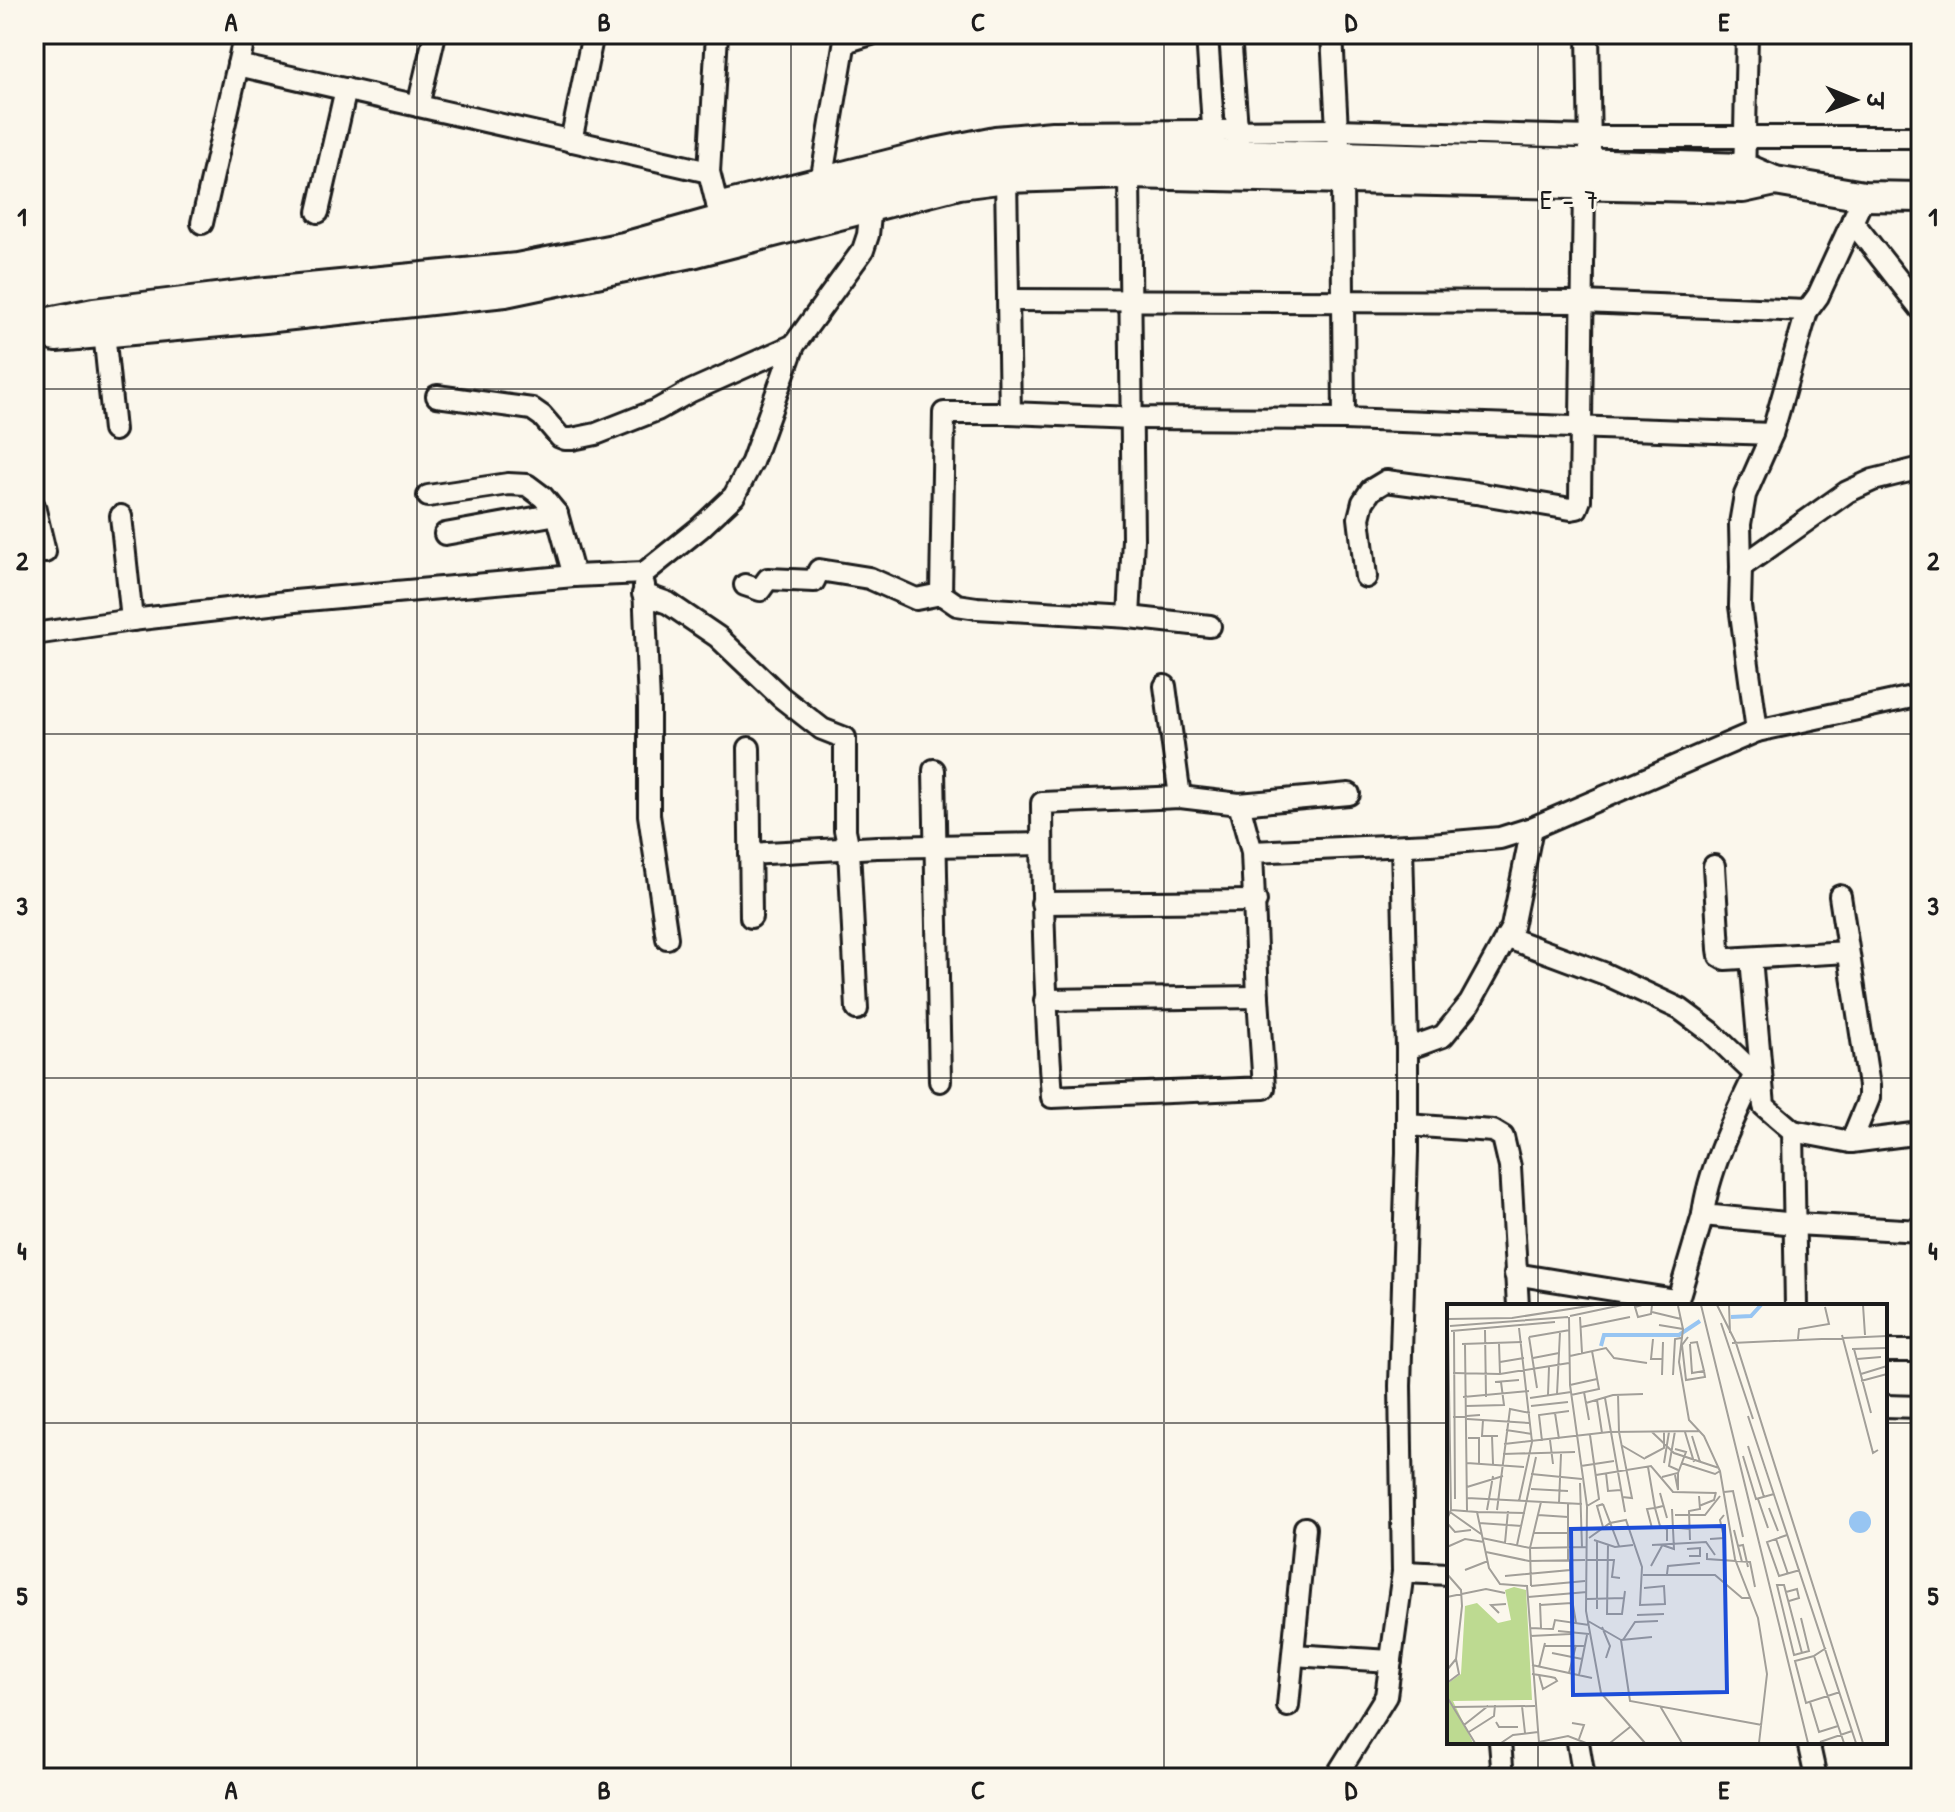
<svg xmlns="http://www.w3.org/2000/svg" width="1955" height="1812" font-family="'Patrick Hand','Playpen Sans Deva',sans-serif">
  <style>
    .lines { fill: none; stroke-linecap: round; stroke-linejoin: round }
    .street-casing { stroke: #1c1c1c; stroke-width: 26 }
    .secondary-casing { stroke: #1c1c1c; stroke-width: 34 }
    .street { stroke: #fbf7ec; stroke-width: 20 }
    .secondary { stroke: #fbf7ec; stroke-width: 28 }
    .grid { fill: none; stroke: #1c1c1c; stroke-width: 2; stroke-opacity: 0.55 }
    .labels { text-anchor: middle; stroke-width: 6; stroke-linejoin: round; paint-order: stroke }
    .neighbourhood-label { font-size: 28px; letter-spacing: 2px; fill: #1c1c1c; stroke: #fbf7ec }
    .inset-river { fill: none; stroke: #97c5f2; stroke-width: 4 }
    .inset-road { fill: none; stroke: #a29f99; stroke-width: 2 }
    .view { fill: #1d4ed8; fill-opacity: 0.15; stroke: #1d4ed8; stroke-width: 4 }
    .inset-edge { fill: none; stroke: #1c1c1c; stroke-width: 4 }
    .neatline { fill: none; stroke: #1c1c1c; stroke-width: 3 }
    .grid-label { font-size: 26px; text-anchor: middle; font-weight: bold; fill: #1c1c1c }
  </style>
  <rect width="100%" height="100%" fill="#fbf7ec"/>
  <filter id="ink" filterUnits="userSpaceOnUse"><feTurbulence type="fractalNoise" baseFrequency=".0125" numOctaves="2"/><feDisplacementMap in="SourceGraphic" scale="16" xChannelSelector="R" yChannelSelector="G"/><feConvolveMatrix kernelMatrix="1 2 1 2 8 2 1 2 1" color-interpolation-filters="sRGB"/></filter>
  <g filter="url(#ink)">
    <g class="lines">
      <defs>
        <g id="street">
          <polyline points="717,34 709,172 720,216"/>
          <polyline points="1207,34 1214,142"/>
          <polyline points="1230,34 1238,142"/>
          <polyline points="1332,34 1337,130 1339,142"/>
          <polyline points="1588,34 1590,150"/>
          <polyline points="845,42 871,34"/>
          <polyline points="238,65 709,172"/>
          <polyline points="418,106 435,34"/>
          <polyline points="571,141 593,34"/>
          <polyline points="1129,174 1133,539 1129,617"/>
          <polyline points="1006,178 1010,413"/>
          <polyline points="1342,178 1344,419"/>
          <polyline points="1744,182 1747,34"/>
          <polyline points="820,188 846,34"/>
          <polyline points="717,204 930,150 995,137 1052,132 1337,130 1591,137 1921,137"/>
          <polyline points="318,212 346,89"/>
          <polyline points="1852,221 1921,309"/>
          <polyline points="202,223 245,34"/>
          <polyline points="1009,300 1582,302 1807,311"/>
          <polyline points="104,332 114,430"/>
          <polyline points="437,396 532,409 542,416 560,437 565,439 572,439 596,434 657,410 691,391 794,345"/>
          <polyline points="428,496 508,484 527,485 543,497 557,514 574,576"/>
          <polyline points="34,506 45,552"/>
          <polyline points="121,516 132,620"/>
          <polyline points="445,534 557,514"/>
          <polyline points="1741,567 1847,492 1873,480 1921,468"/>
          <polyline points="1366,577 1359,518 1363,502 1371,490 1386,481 1476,493 1571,509 1577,508 1580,500 1584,185"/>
          <polyline points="644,585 649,705 649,815 667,938"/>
          <polyline points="745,585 760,590 768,579 814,581 819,570 869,578 916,599 941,594"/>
          <polyline points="643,594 668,603 718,637 781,697 822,729 845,738 845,830 849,849 857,1009"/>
          <polyline points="1210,626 1129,617 977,608 957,605 941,594 944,413 1010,413 1133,418 1344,419 1772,434"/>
          <polyline points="34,634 132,620 295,601 574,576 644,573 700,528 734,496 752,462 794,345 863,250 868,235 872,196"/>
          <polyline points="1165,686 1180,797"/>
          <polyline points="1757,731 1740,606 1741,567 1740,524 1745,495 1772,434 1807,311 1818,296 1864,196"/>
          <polyline points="749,748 751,917"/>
          <polyline points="934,770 940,1081"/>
          <polyline points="1239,804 1349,794"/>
          <path d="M1252,852L1258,997L1264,1088L1052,1097C1045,999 1042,901 1042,803L1180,797L1239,804L1252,852L1431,844L1500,838L1532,828L1757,731L1921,695"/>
          <polyline points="750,854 877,847 1042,844"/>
          <polyline points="1714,866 1719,949 1720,956 1725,959 1848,952"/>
          <polyline points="1840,896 1869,1086 1869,1098 1851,1142"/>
          <polyline points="1042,903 1256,901"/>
          <polyline points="1506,937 1603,973 1680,1009 1711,1032 1762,1081"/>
          <polyline points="1751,958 1764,1106 1793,1131 1796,1306"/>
          <polyline points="1045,1000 1258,997"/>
          <polyline points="1407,1049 1443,1036 1470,1003 1512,927 1532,828"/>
          <path d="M1755,1074C1735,1116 1708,1170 1703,1215L1796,1224L1921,1231"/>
          <polyline points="1407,1125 1493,1131 1503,1137 1510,1167 1518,1306"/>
          <polyline points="1793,1131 1851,1142 1921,1133"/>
          <polyline points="1515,1274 1669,1299 1673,1306"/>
          <polyline points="1676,1306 1703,1215"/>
          <polyline points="1885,1351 1921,1351"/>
          <polyline points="1885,1406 1921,1407"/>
          <polyline points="1403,1572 1449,1574"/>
          <polyline points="1293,1655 1391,1661"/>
          <polyline points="1288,1706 1305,1528"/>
          <polyline points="1500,1742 1503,1778"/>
          <polyline points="1578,1742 1584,1778"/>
          <polyline points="1812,1742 1809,1746 1816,1778"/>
          <polyline points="1335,1778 1386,1696 1403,1572 1400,1386 1407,1152 1407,1049 1402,846"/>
        </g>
        <g id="secondary">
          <polyline points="34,325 94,313 257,293 517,268 624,247 721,220 872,184 988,160 1028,155 1129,153 1342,156 1745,168 1775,181 1864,196 1921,197"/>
          <polyline points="56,337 265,318 505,292 696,252 959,184 1006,178 1129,174 1743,188 1775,181"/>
        </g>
      </defs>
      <use href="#street" class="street-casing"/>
      <use href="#secondary" class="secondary-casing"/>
      <use href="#street" class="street"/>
      <use href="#secondary" class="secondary"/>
    </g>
  </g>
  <path class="grid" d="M417,34V1778M791,34V1778M1164,34V1778M1538,34V1306M34,389H1921M34,734H1921M34,1078H1921M34,1423H1449M1885,1423H1921M1538,1742V1778"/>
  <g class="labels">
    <g class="neighbourhood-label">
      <text x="1570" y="209">E - 7</text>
    </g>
  </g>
  <g transform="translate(1447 1304)">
    <rect width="440" height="440" fill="#fbf7ec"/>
    <path d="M67,283L79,286L85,396L6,397L26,439H0V380L14,370L18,302L30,299L51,319L64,316L58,286Z" fill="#bdda91"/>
    <path d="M402 218a11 11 0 1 1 22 0a11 11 0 1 1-22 0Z" fill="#97c5f2"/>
    <path class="inset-river" d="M284,13L304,12L314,1M154,42L157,31H232L253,17"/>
    <path class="inset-road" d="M195,1L188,3L191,13L204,10L205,1M254,1L361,439M270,1L289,39L416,439M282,1L283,29M416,1L418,31M231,2L236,25L232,58L242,116L257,132L273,167L288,255L311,314L320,370L312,439M205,8L234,15M123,12L175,1M122,13L123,81L140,202L139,307L154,389L198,439M133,13L135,49M0,15L65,14L148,1M274,19L306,115M212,21L236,25M3,22L121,13M134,23L183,13M38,26L39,93M4,27L108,18M7,27L8,195M395,31L426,149L431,146M82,33L90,84M82,33L123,26M241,33L235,41L239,76L258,73L257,67M206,35L204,55H216M351,35L352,25L382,20L378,3M52,39L53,70M243,39L250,38L257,67L245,69L243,40M285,39L440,32M15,40L75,38M18,40L20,207M405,45L439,44M407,45L424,109M123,52L159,44L167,54L200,59M86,54L112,49M410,55L434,53M53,58L77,54M6,69L53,70L122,59M414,70L440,62M215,71L216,38M226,71L228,35L234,34M414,77L440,70M48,78L72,76M123,81L150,75M137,88L142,116M110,90L113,28M171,90L172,128L185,194L175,193M101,91L102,63M124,91L152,85L145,47M16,93L82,87M83,94L124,88M158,94L178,208M150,96L155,129M139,99L166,91L196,90M19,102L57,101L54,78M84,102L121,98M108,109L112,135M301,112L409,439M6,113L33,111M20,115L82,119M36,116L35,132H51M59,126L85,130M228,127L222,162L231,166M205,128L227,149L272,164M238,128L247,158M45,132L46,160M245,132L253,158M21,134H32V160M103,136L106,160M95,137L92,111L122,107M57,140L162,128L252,127M174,141L198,155M301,142L317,193M56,150L128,148M296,152L309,195L327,190M198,154L217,144V128M20,159L77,163M217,159L222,128M234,159L268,170L273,167M134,162L167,157M201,163L208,204L200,205L205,224M159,169L161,187L174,186M84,170L135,175M149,171L204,162L226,188L269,189M228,171L231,186V169M215,173L231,169L239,148L228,145M133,179L135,244M20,183L56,172M84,185L121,187M277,188L286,187L296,233M213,189L220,214M20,194L135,200M311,195L321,224M72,197L85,138L72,24M112,199L114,150M121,200V256M156,200L172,242M140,202L152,195L143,131M216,202L208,204L213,222L220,225M252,202L267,196L269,188M322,204L331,227M4,206L30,208L42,264L53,280L80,282L92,439M40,206L46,172M50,206L63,105L83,109M3,208L34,230M30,208L78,209M91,211L121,213M228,211H258L273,192M0,215L4,206L1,23M0,219L8,228L24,226M32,219L75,222M156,223L150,202L156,200M287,226L295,258M86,229H121M340,231L320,238L332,272L353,266M35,234L83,244L139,243M142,234L163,219L179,216L195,263L193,301L218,300L217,282L197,284M263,235L277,234L273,216L277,211M329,235L341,270M147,236L168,243L186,241M243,236L242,207L253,205L252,192M150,237V305M220,237V223L243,225M58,239L61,207M161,240L160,310H175L178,287M70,241L89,153M205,241L259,238L268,251M215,241L227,245L225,205M291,242L296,241L301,263M0,243L18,235L37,238M240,245L253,244V252H242M39,248L82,257L138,256M260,249V255L303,258L308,283M140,256H167L165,273L173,274M204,262L216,240M18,266L41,257M0,270L14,286L15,302L9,355L0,366M220,270L221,262L253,259M196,271H268L295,294H304M58,272L123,266V256M84,282L83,244L94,198M84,282L138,277M339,288L350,285L352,294L342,297M0,293L39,285L58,289M81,293L140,288M125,295L129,319M140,295L177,294M93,299L94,324M93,301L125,299M52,309L44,301L59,300M190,311L217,310M354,314L362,347L347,351L330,281H337L355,349M141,317L174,336L183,397L315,421M155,323L163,342L159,354M83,324L106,325L108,316L142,321M111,327L142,330M83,332L124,330M174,336L205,333M176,336L188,318L211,317M97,342H138M379,344L367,352L397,439M105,349L135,355M367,352L348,357L359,399L393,388M85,361L145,374M92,363L98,339M122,369L129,341M85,370L92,371L104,373L108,374L110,377L96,385L92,371M132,371L140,331M0,379L12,370L9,355M0,393L28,439M363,398L372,428L391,422M75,402L78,429M213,402L235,439M6,403L88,402M49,418L52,423H71M125,419L137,421L132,435M17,421L41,402M22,428L47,412L48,401M92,438L121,432L139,439M373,438L405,427M54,439L66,431L91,428M163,439L183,423"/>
    <path class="view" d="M277,222L280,388L126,391L124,225Z"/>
    <rect width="440" height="440" class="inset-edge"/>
  </g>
  <rect width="1955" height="1812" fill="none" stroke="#fbf7ec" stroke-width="88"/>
  <g transform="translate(1855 100) rotate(91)" stroke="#fbf7ec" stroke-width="6" paint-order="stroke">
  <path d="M0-6L14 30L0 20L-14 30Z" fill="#1c1c1c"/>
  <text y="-12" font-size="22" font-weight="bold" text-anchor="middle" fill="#1c1c1c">उ</text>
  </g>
  <rect x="44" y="44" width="1867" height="1724" class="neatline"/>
  <g class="grid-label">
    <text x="231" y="31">A</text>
    <text x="604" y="31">B</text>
    <text x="978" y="31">C</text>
    <text x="1351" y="31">D</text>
    <text x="1724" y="31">E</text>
    <text x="22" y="226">1</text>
    <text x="1933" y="226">1</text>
    <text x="22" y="570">2</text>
    <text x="1933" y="570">2</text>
    <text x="22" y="915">3</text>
    <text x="1933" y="915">3</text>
    <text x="22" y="1260">4</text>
    <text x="1933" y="1260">4</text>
    <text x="22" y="1605">5</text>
    <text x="1933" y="1605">5</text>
    <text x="231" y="1799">A</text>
    <text x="604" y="1799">B</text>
    <text x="978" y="1799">C</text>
    <text x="1351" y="1799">D</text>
    <text x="1724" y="1799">E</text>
  </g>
</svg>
